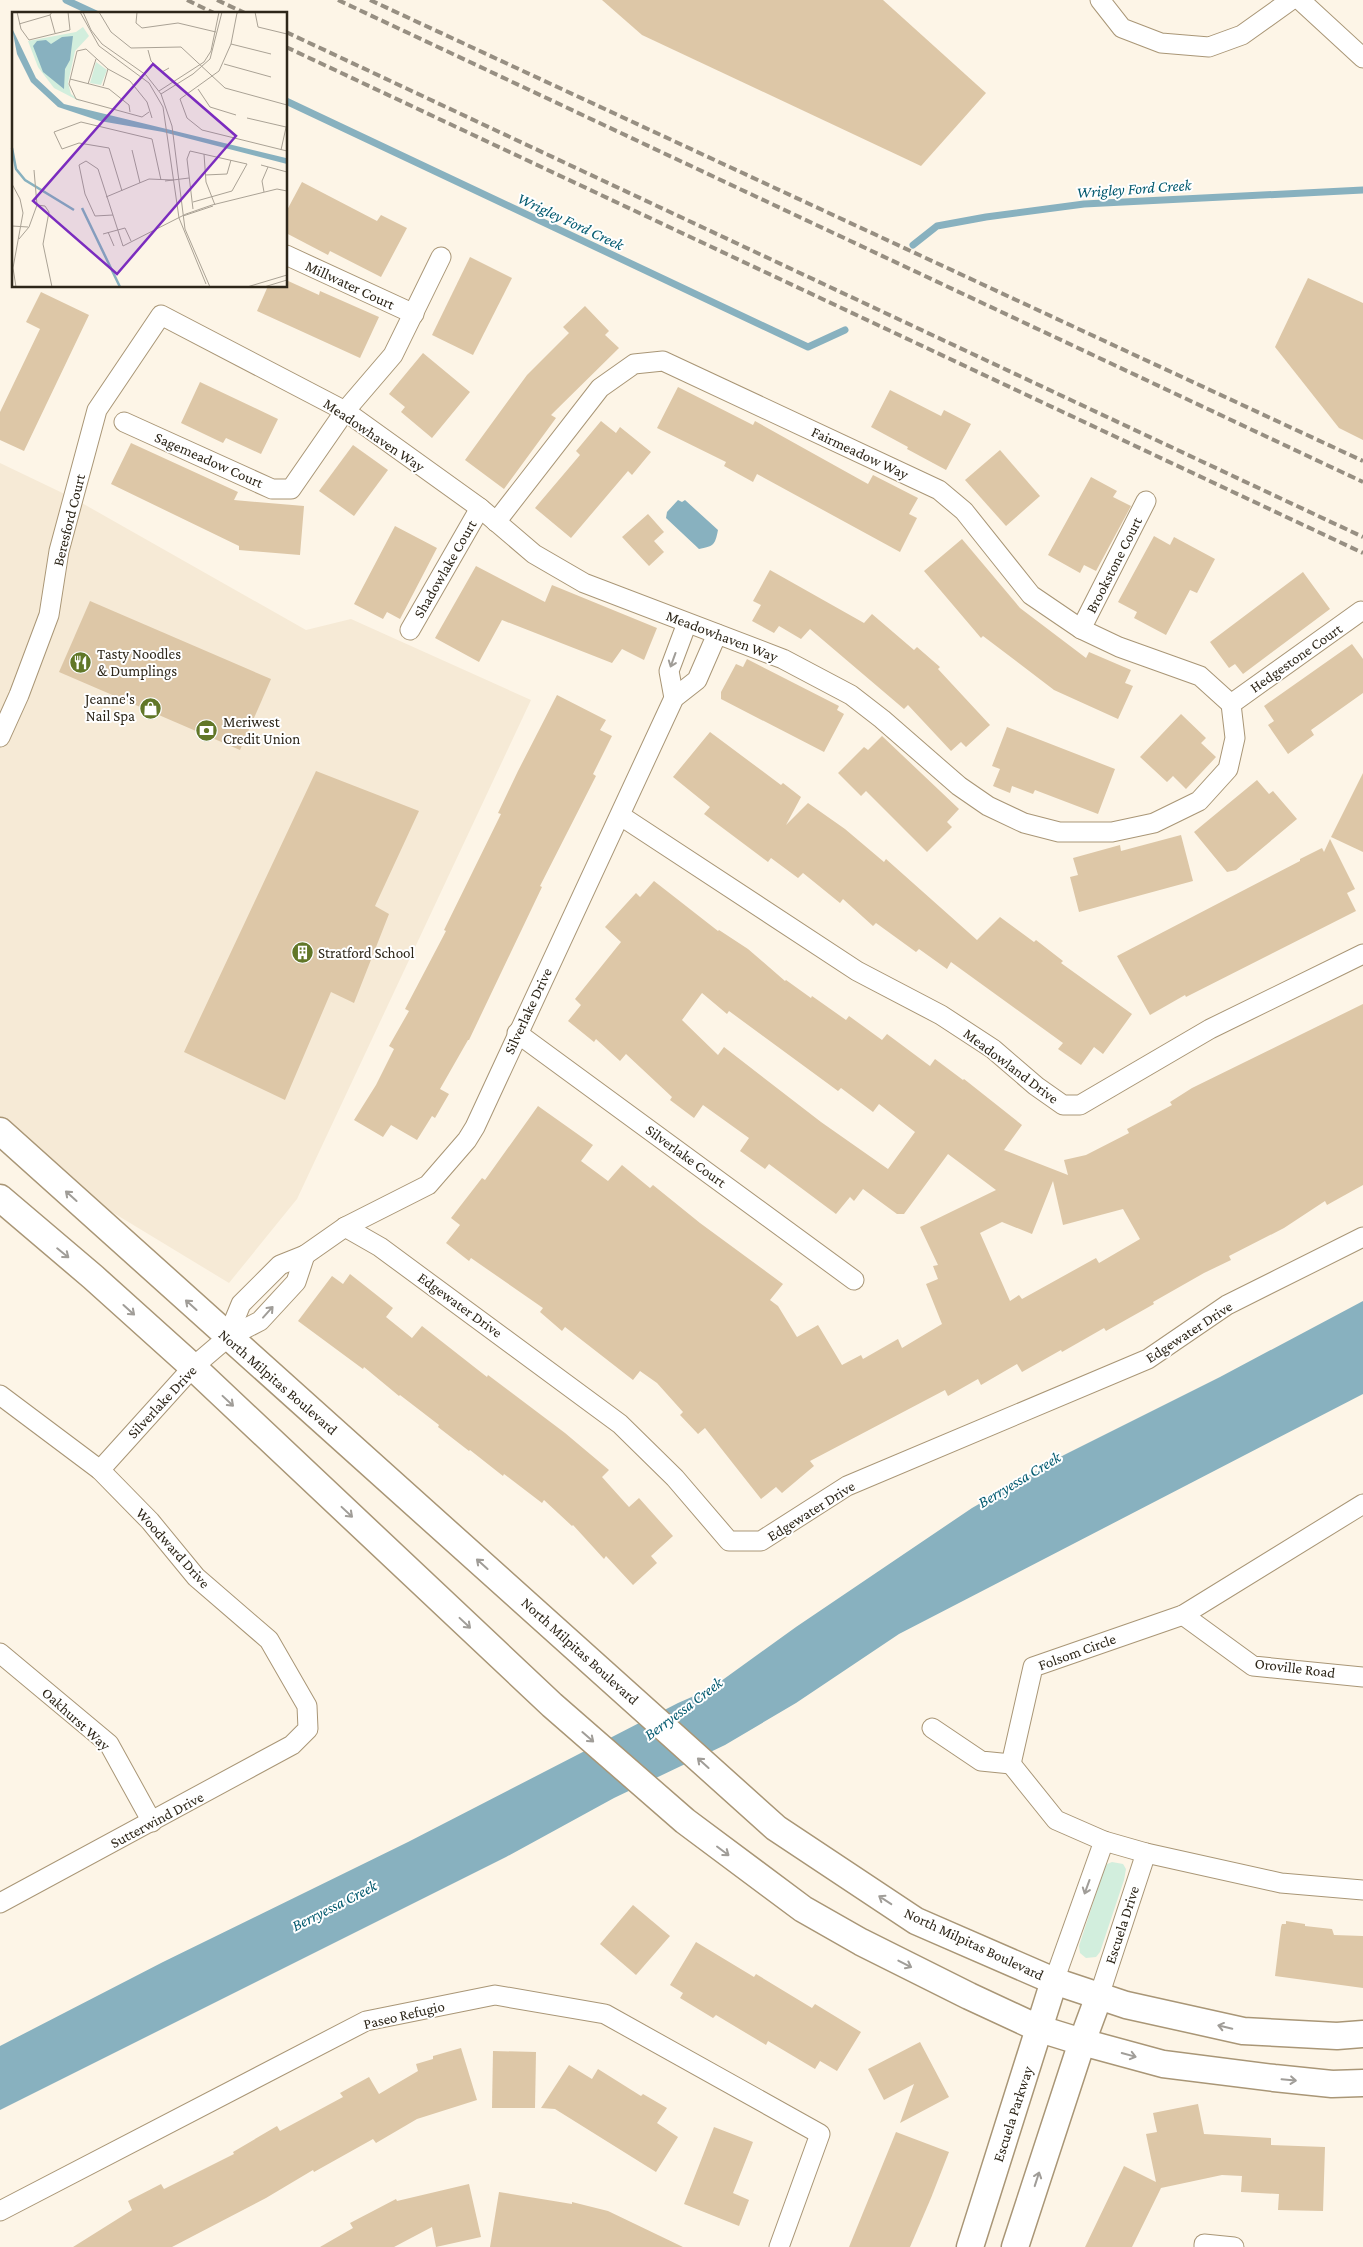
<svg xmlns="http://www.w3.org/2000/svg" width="1363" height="2247" font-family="'Crimson Pro',serif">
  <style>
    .commercial { fill: #f6ead6 }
    .green { fill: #d2eedd }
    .water { fill: #88b1bf }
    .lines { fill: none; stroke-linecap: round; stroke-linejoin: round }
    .stream { stroke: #88b1bf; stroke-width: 7 }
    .building { fill: #ddc7a7; fill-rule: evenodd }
    .street-casing { stroke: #a99676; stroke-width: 21 }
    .secondary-casing { stroke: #a99676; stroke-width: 29 }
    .street { stroke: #fff; stroke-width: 19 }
    .secondary { stroke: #fff; stroke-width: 26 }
    .rail { stroke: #978f82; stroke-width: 4; stroke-dasharray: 8 4; stroke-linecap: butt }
    .oneway { stroke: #a09d98 }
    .labels { text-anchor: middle; stroke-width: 4; stroke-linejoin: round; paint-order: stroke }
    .street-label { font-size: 15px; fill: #2d2619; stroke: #fff }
    .poi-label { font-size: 15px; fill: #2d2619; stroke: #fff; text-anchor: start }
    .water-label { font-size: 16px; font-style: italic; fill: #035a6f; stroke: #fff }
    .inset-river { fill: none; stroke: #88b1bf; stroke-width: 2.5 }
    .inset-road { fill: none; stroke: #aaa295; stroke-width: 1 }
    .view { fill: #7b2cbf; fill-opacity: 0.15; stroke: #7b2cbf; stroke-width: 2.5 }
    .inset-edge { fill: none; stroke: #2d2619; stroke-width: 2.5 }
  </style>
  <rect width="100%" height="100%" fill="#fdf5e7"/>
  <polygon class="commercial" points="0,463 73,498 306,630 351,619 531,700 297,1199 229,1283 41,1169 0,1131"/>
  <polygon class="green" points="1112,1862 1123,1864 1126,1869 1124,1880 1100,1952 1096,1957 1086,1958 1080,1953 1079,1946 1104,1869 1107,1864"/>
  <g class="water">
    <path d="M678,500L682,502L685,500L718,530C715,546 713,546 699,549L666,518L667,512Z"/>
    <polygon points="1363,1301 1363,1394 899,1634 796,1703 725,1745 614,1798 506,1857 0,2110 0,2046 163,1962 408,1842 678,1703 710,1689 796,1627 972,1508 1064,1455 1220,1377"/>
  </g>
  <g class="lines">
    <g class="stream">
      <polyline points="66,0 96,14"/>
      <polyline points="286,101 808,347 845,330"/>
      <polyline points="913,245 937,226 986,217 1084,204 1363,190"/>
    </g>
  </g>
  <g class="building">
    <polygon points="602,0 883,0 986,93 921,166 642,35"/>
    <polygon points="302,182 377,221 381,215 407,228 381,277 330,251 328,255 286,233 286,212"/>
    <polygon points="470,257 512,278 473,355 432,335"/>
    <polygon points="1308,278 1363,303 1363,440 1339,428 1275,347"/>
    <polygon points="286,280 319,295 320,291 379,317 360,358 257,311 268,286 286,286"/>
    <polygon points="41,292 89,315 24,451 0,440 0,412 40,329 26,322"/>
    <polygon points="585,306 609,331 605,335 619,348 551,415 556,418 504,489 465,460 527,375 569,333 563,327"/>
    <polygon points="423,353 470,392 432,438 401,412 405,407 389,394"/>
    <polygon points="200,382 278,419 261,454 226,438 223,443 181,423"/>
    <polygon points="678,387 753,425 755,421 868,484 873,475 918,498 909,514 917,518 900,552 757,474 753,482 724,466 726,462 657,428"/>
    <polygon points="890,390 941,416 944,410 971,424 946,470 907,449 908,447 871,427"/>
    <polygon points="601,421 616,433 620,427 651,452 632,475 628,471 571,538 535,508 580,455 576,451"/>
    <polygon points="131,443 238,492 234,500 304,506 300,555 239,550 239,546 111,484"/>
    <polygon points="353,445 388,470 354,516 319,491"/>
    <polygon points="1000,450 1040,496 1006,526 965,480"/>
    <polygon points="1091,477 1117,491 1113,497 1131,506 1096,571 1084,565 1080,573 1048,555"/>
    <polygon points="648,514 664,532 654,541 664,552 649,566 622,537"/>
    <polygon points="395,526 437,548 400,619 387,612 383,619 354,604"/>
    <polygon points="1154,536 1170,545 1174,537 1215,559 1197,593 1190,590 1166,635 1134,618 1137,612 1118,602"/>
    <polygon points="962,539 1020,608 1086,658 1089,652 1131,670 1125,683 1133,686 1118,719 1054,690 983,636 981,638 924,571"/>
    <polygon points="476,566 545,602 552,585 657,628 644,660 622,649 612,663 502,620 479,662 435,638"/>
    <polygon points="770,570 864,623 872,614 914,650 917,647 940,667 938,669 990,725 966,747 961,742 951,751 908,705 904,709 810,629 801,639 779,626 774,633 752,621 761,605 753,601"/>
    <polygon points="1303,572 1330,609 1243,674 1235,664 1229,668 1210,642"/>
    <polygon points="90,601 271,679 240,750 59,672"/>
    <polygon points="1352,644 1363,659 1363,693 1311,730 1314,735 1288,754 1268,725 1274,721 1264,706"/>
    <polygon points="747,659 839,706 837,710 844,714 824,752 721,699 721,692 736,664 743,667"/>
    <polygon points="557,695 606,720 600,730 612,736 593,774 596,776 540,886 542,887 469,1040 468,1040 440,1089 449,1094 435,1118 432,1116 417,1140 391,1125 383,1137 354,1120 376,1085 394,1049 389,1046 409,1011 405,1009 446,931 444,930 501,814 498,813 518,771"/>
    <polygon points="1181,714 1206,738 1201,743 1216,757 1186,789 1173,776 1167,782 1140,757"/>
    <polygon points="1007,727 1115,769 1098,814 1035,790 1033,794 1012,786 1010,793 993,786 1000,769 992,766"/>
    <polygon points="710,732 781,785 783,783 801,797 786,825 808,803 845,829 884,862 886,859 977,940 1000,917 1034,942 1036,940 1063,961 1061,963 1132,1014 1103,1054 1094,1047 1081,1065 1058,1049 1063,1043 951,962 947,969 919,949 916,952 876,923 873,926 843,899 840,903 803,873 798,878 771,858 768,862 704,814 710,807 673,777"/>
    <polygon points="882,736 959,809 947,822 952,827 927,852 866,791 861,796 838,773 864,747 868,750"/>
    <polygon points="316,771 419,811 375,906 389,914 354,1003 331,992 285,1100 184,1052"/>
    <polygon points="1363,773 1363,852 1331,837"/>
    <polygon points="1257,780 1269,794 1273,791 1297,819 1236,870 1227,872 1194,832"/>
    <polygon points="1181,835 1193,881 1079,912 1070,877 1078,875 1073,858 1120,845 1121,851"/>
    <polygon points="1330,839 1355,889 1347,893 1356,911 1186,997 1185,995 1150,1015 1117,956 1300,861 1300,859 1322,848 1324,852"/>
    <path d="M654,881L718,931L719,930L748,949L785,981L786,980L811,998L812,996L846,1020L849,1016L882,1040L887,1034L930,1066L935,1059L963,1080L964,1079L1022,1125L1004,1150L1068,1175L1064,1160L1086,1155L1129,1133L1127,1129L1172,1105L1170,1102L1192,1088L1363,1004V1185L1327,1205L1325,1201L1284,1228L1229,1256L1231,1260L1204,1273L1153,1302L1154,1304L1106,1331L1104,1328L1062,1352L1061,1350L1022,1372L1017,1364L981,1385L978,1379L948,1396L945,1390L810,1461L814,1466L782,1493L776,1487L761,1499L705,1428L698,1434L680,1415L683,1412L657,1383L640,1371L633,1380L565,1327L562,1331L540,1312L543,1308L471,1258L469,1261L446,1243L460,1225L451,1218L482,1178L485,1180L538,1106L593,1145L581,1161L608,1181L622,1165L650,1188L653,1185L700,1223L783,1284L770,1300L778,1306L797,1337L818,1325L842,1365L861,1355L863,1359L898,1339L902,1348L942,1324L926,1284L938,1279L933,1266L938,1265L920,1227L996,1190L948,1154L904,1214H897L863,1189L854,1201L850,1197L836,1214L769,1164L765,1169L740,1151L749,1138L703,1105L694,1118L670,1100L672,1097L626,1054L620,1061L596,1039L594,1042L568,1021L581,1005L575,999L621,942L605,927L636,893L640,897ZM702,993L727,1014L729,1011L838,1091L841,1088L873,1112L879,1104L915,1132L888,1169L821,1122L724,1047L718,1055L682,1020ZM1053,1181L1063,1225L1123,1209L1140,1239L1099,1263L1096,1258L1022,1299L1019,1295L1010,1301L980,1233L1002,1222L1032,1234Z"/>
    <polygon points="350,1274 393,1308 386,1317 412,1338 422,1326 487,1377 488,1375 565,1433 609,1470 602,1477 629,1507 639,1498 673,1536 651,1556 657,1563 633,1585 606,1556 604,1559 573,1525 572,1526 544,1500 542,1503 504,1474 503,1476 470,1450 469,1451 438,1427 439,1425 400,1395 399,1396 364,1367 363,1369 298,1321 332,1276 343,1284"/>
    <polygon points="633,1905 670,1936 636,1975 600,1944"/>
    <polygon points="1286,1921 1305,1924 1305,1926 1332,1929 1334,1935 1363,1936 1363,1988 1275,1976 1281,1927 1282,1924 1286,1924"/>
    <polygon points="696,1942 754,1977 756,1974 812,2008 815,2004 861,2032 837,2071 820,2061 815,2069 768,2041 766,2045 716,2015 713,2018 680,1998 683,1993 670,1985"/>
    <polygon points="920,2042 949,2097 900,2123 914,2084 884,2100 868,2069"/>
    <polygon points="461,2048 477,2100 417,2119 376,2143 373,2139 314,2172 313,2170 266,2198 172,2247 73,2247 132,2210 128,2201 161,2184 164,2189 234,2154 233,2152 277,2126 280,2131 343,2097 340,2093 369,2077 379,2094 418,2071 416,2064 433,2059 433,2056"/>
    <polygon points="493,2051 536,2052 535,2108 492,2108"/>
    <polygon points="569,2065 592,2079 598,2069 641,2096 643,2094 667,2108 657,2123 678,2137 656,2172 555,2109 541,2108"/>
    <polygon points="1198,2104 1204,2134 1271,2138 1271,2145 1325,2147 1323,2211 1278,2210 1279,2194 1241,2192 1242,2176 1222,2175 1161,2188 1132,2247 1085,2247 1124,2166 1156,2182 1146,2134 1157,2132 1153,2113"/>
    <polygon points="714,2127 753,2142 733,2193 749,2200 739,2226 684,2204"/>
    <polygon points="896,2132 949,2152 931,2198 910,2247 849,2247"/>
    <polygon points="469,2184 481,2237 436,2247 432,2227 394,2247 320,2247 353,2228 350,2223 396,2199 397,2201"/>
    <polygon points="499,2192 572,2204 572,2202 608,2211 683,2247 490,2247"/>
  </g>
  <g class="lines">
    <defs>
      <g id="street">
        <polyline points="1100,0 1122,28 1161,43 1209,47 1242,35 1291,0"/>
        <polyline points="1300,0 1363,58"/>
        <polyline points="286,255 414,314"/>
        <polyline points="124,422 272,489 291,489 345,411 393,355 441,257"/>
        <polyline points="496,522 600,388 634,364 663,361 939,490 964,511 1031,595 1081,629 1119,647 1200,676 1231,704"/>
        <polyline points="1081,629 1146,501"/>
        <polyline points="410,630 480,508"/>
        <polyline points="674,698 669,671 687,623"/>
        <polyline points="1231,704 1361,611"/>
        <polyline points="0,737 19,695 49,615 59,551 97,410 161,315 345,411 480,508 534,554 584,583 783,659 851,695 882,719 959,786 988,806 1024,823 1059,832 1112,832 1154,823 1199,801 1228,769 1235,738 1231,704"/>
        <polyline points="621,816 857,971 941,1015 993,1049 1036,1086 1063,1105 1080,1105 1210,1029 1363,954"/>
        <polyline points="517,1033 854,1280"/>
        <polyline points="345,1227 380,1247 620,1424 675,1478 729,1541 761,1541 847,1486 1148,1359 1227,1305 1363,1237"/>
        <polyline points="227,1338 241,1304 280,1265 305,1255 345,1227 428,1185 467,1140 475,1127 674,698 697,680 717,634"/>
        <polyline points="0,1395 100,1470 150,1521 196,1577 269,1640 307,1706 308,1729 292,1745 0,1903"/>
        <polyline points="100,1470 193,1367 227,1338 260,1321 296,1282 305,1255"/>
        <polyline points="1183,1615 1253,1666 1363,1677"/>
        <polyline points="0,1653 109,1744 152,1822"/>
        <polyline points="932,1728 981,1761 1011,1764"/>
        <polyline points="1011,1764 1033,1667 1183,1615 1363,1504"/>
        <polyline points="1011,1764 1056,1820 1104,1841 1146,1853 1281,1883 1363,1890"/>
        <polyline points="1054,1981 1104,1841"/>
        <polyline points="1099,1996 1146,1853"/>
        <polyline points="0,2211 366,2021 495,1995 605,2014 820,2134 779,2247"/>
        <polyline points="1204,2247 1204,2244 1234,2247"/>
      </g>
      <g id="secondary">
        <polyline points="0,1131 776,1828 916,1921 1054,1981 1126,2005 1243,2031 1337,2036 1363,2034"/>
        <polyline points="0,1198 93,1277 193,1367 552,1705 685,1821 803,1909 861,1942 969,1996 1040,2029 1082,2042 1163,2064 1274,2078 1332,2084 1363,2083"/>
        <polyline points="970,2247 1054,1981"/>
        <polyline points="1015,2247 1082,2042 1099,1996"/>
      </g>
    </defs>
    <use href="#street" class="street-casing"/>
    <use href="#secondary" class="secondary-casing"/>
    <use href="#street" class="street"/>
    <use href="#secondary" class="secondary"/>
    <g class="rail">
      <polyline points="187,0 216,14"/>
      <polyline points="217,0 247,14"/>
      <polyline points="338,0 1363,482"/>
      <polyline points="370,0 1363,461"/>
      <polyline points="286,32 1363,537"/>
      <polyline points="286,47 1363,553"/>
    </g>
  </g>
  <defs><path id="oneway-shaft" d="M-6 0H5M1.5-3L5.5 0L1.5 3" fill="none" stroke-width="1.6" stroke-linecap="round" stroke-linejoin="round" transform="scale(1.25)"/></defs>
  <g class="oneway">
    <use href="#oneway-shaft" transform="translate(673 660) rotate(110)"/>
    <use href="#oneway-shaft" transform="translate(71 1196) rotate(-138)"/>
    <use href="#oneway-shaft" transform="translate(63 1253) rotate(39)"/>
    <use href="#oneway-shaft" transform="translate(191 1305) rotate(-138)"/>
    <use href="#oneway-shaft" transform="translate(129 1310) rotate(42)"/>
    <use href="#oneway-shaft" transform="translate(268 1312) rotate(-48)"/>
    <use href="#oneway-shaft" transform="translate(228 1401) rotate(43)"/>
    <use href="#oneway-shaft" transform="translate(347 1512) rotate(43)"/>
    <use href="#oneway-shaft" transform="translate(482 1564) rotate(-138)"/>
    <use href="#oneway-shaft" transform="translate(465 1623) rotate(43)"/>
    <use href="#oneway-shaft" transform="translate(588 1737) rotate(41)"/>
    <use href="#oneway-shaft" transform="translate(703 1763) rotate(-138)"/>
    <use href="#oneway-shaft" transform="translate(723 1851) rotate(37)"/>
    <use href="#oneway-shaft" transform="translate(1087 1887) rotate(110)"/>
    <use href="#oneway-shaft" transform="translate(885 1900) rotate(-147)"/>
    <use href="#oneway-shaft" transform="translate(905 1964) rotate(27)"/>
    <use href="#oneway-shaft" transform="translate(1225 2027) rotate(-167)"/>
    <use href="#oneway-shaft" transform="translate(1129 2055) rotate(15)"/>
    <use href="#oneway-shaft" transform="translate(1289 2080) rotate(5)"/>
    <use href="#oneway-shaft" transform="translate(1037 2179) rotate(-72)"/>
  </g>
  <defs>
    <symbol id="restaurant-disc" viewBox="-11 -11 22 22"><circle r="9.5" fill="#617728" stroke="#fff"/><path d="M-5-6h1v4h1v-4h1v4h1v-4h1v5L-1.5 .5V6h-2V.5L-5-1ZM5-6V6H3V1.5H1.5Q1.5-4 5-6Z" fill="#fff"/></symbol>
    <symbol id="shop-disc" viewBox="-11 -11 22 22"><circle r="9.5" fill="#617728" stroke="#fff"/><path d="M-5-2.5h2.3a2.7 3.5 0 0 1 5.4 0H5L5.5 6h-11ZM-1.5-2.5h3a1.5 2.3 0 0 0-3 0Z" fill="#fff"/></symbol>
    <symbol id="bank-disc" viewBox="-11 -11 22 22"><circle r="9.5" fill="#617728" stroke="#fff"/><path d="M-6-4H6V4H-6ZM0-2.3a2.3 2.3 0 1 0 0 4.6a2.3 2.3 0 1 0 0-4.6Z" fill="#fff"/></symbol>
    <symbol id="building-disc" viewBox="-11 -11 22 22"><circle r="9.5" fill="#617728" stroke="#fff"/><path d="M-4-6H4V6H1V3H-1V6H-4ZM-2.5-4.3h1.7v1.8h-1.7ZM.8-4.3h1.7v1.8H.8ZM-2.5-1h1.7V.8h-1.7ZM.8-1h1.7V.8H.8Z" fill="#fff"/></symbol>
  </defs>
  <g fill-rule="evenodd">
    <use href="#restaurant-disc" x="68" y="650" width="25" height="25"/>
    <use href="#shop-disc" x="138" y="696" width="25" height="25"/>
    <use href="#bank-disc" x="194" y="718" width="25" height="25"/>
    <use href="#building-disc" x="290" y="940" width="25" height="25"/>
  </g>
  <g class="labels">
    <g class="street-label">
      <text transform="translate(350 285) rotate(25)" y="5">Millwater Court</text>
      <text transform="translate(374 435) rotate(34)" y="5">Meadowhaven Way</text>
      <text transform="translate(860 453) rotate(25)" y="5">Fairmeadow Way</text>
      <text transform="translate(209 460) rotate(24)" y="5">Sagemeadow Court</text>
      <text transform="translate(69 520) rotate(-76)" y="5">Beresford Court</text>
      <text transform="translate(1114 565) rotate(-63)" y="5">Brookstone Court</text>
      <text transform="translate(445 569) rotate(-60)" y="5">Shadowlake Court</text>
      <text transform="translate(722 636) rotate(21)" y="5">Meadowhaven Way</text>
      <text transform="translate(1296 658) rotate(-35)" y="5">Hedgestone Court</text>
      <text transform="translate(528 1011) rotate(-65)" y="5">Silverlake Drive</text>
      <text transform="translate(1011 1066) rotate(37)" y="5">Meadowland Drive</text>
      <text transform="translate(686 1156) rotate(36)" y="5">Silverlake Court</text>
      <text transform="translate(460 1305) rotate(36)" y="5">Edgewater Drive</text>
      <text transform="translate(1189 1332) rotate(-33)" y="5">Edgewater Drive</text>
      <text transform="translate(278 1382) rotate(41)" y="5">North Milpitas Boulevard</text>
      <text transform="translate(162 1402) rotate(-47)" y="5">Silverlake Drive</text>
      <text transform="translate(811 1511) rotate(-32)" y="5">Edgewater Drive</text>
      <text transform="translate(173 1548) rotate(48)" y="5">Woodward Drive</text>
      <text transform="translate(580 1651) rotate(42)" y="5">North Milpitas Boulevard</text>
      <text transform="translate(1077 1652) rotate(-20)" y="5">Folsom Circle</text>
      <text transform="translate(1295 1668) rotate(7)" y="5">Oroville Road</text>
      <text transform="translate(76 1719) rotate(42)" y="5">Oakhurst Way</text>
      <text transform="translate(157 1820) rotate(-28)" y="5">Sutterwind Drive</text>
      <text transform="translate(1122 1925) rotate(-72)" y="5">Escuela Drive</text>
      <text transform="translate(974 1944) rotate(25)" y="5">North Milpitas Boulevard</text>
      <text transform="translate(404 2015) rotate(-13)" y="5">Paseo Refugio</text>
      <text transform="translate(1013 2114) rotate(-72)" y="5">Escuela Parkway</text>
    </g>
    <g class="poi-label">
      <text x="97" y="659">Tasty Noodles<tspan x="97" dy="17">&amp; Dumplings</tspan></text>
      <text x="135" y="704" text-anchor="end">Jeanne's<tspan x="135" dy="17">Nail Spa</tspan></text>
      <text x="223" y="727">Meriwest<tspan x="223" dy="17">Credit Union</tspan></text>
      <text x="318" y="958">Stratford School</text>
    </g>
    <g class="water-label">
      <text transform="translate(1134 188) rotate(-4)" y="6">Wrigley Ford Creek</text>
      <text transform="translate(571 221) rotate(25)" y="6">Wrigley Ford Creek</text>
      <text transform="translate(1019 1479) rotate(-31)" y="6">Berryessa Creek</text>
      <text transform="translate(683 1708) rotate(-37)" y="6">Berryessa Creek</text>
      <text transform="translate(334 1905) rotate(-27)" y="6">Berryessa Creek</text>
    </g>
  </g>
  <g transform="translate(12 12)">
    <rect width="275" height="275" fill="#fdf5e7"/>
    <path d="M71,15L77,24L63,39L56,71L59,82L69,90L42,76L26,55L16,29L64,20ZM84,50L95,58L89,73L78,71Z" fill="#d2eedd"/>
    <path d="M0,16L24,66L52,92L274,146L275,152L151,120L88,109L46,95L19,70L5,42ZM61,24L58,48L53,57L52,77L31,60L21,34L25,29L34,28L39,32L50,25Z" fill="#88b1bf"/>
    <path class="inset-river" d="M0,136L4,157L13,168L62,198M70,196L108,275"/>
    <path class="inset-road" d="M5,0L9,17L17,28L58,18L56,0M40,0L38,3L43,21M68,0L87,34L137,71L151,95L167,206L194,272M71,0L79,18L90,32L134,63L149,82L160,114L173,217L198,275M87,0L99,20L119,36L169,35L213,76L275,93M125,0L124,11L130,16L166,11L204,20M228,0L225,1L219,32L207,59L168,87L175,106L190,118L275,139M243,0L246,15L275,22M7,12L38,3M219,32L259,42M136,38L139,49L150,60L157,56M212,52L259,65M58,67L97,77L117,93L118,100M76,72L84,47M91,74L96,57M186,77L198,95L224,103M147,79L192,50L199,39L207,0M149,82L181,62L198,47L210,0M137,100L130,105L64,87L57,72L65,39L74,37L96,57L118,69L135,90L140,106M235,106L274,115M120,138L128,171M269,138L275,111M192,142L194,170L203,193M67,153L74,149L86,157L111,234L174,202L200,193L265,177L275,179M67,153L73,182L83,204L101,203M249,153L275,160M193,163L215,162L219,148M153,169L177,166M0,172L8,187L11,201L1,256L4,275M110,179L97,136L67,131L50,137L42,120L69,110L140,127L149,168M252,180L250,169L256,155M94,185L137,167L161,168M181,190L220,179L235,152L178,139L175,147L181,197M25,193L33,194L37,200L31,232L40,275M171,204L201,194M0,214L16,215M17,215L25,193L22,158M96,220L102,234M91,222L113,216L119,229M7,227L17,215M235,275L275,263M252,275L275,268"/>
    <path class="view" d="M141,52L224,124L105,262L21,189Z"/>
    <rect width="275" height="275" class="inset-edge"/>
  </g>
</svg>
